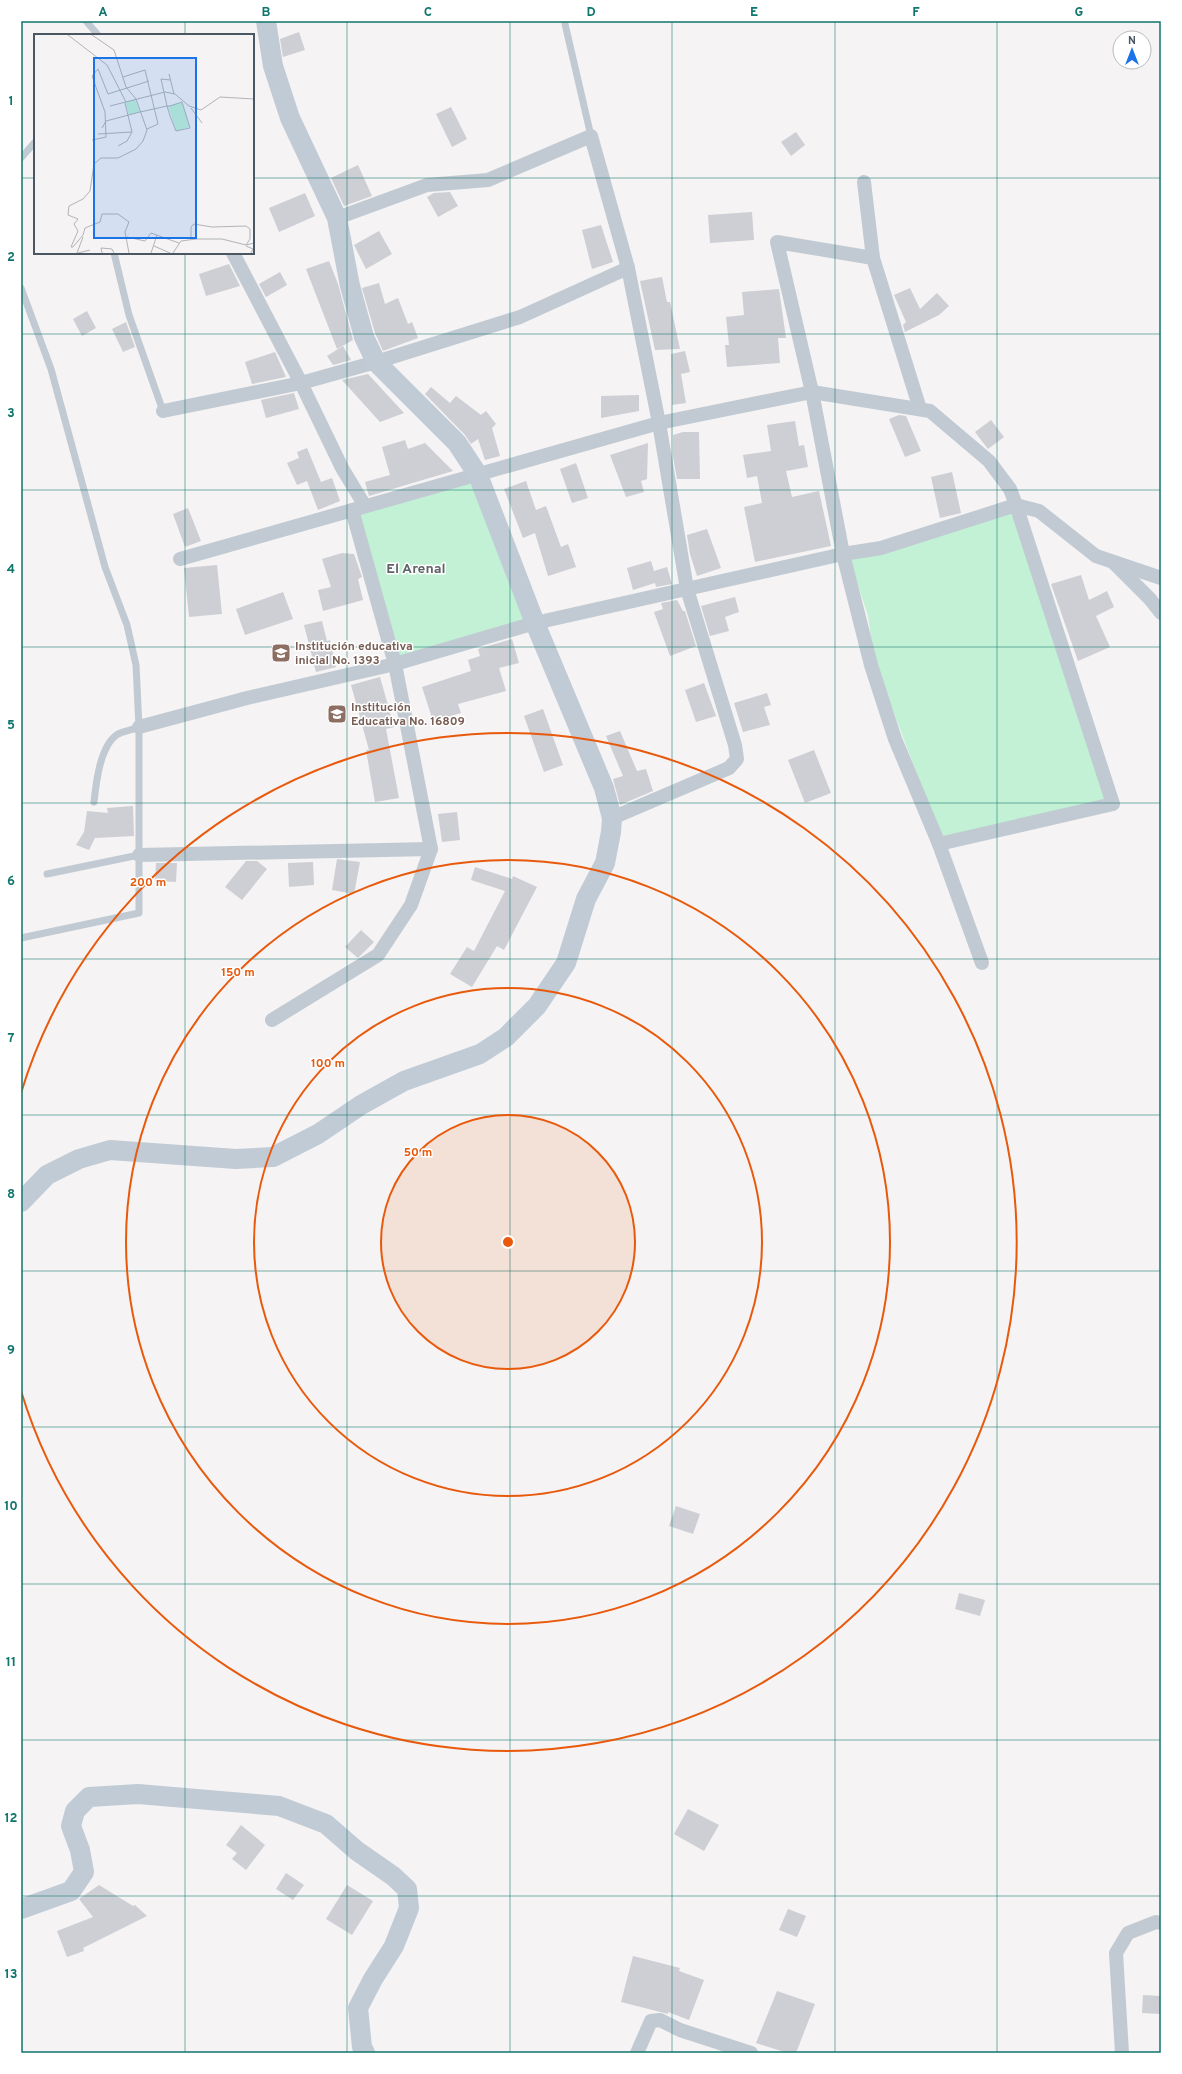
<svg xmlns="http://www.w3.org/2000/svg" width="1182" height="2074" font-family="Overpass,sans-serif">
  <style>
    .green { fill: #c3f1d5 }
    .building { fill: #cdcfd5 }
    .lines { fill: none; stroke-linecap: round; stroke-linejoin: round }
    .lane { stroke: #c1cad2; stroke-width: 7 }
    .street { stroke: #c1cad2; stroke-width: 14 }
    .secondary { stroke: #c1cbd6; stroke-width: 20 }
    .grid { fill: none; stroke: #0f766e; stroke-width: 1; stroke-opacity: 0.55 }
    .ring { fill: none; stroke: #e8590c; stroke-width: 2 }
    .labels { text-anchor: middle; stroke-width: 3; stroke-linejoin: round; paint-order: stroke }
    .education-label { font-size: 12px; font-weight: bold; fill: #785e54; stroke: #fff; text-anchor: start }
    .quarter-label { font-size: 14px; font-weight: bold; fill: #5f6368; stroke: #fff }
    .inset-road { fill: none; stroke: #b1b4b9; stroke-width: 1 }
    .view { fill: #1a73e8; fill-opacity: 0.15; stroke: #1a73e8; stroke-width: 2 }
    .inset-edge { fill: none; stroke: #4a5661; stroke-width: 2 }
    .centre { fill: #e8590c; stroke: #fff; stroke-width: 2 }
    .ring-label { font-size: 12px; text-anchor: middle; font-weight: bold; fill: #e8590c; stroke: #fff; stroke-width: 3; stroke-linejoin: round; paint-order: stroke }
    .neatline { fill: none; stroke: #0f766e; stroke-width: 1.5 }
    .grid-label { font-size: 13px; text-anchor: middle; font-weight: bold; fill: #0f766e }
  </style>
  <rect width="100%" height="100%" fill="#f5f3f3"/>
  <g class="green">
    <polygon points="476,478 531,620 397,658 357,513"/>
    <polygon points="1013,511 1106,799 941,838 874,660 868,616 849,557"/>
  </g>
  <g class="building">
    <polygon points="299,32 305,50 283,57 280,39"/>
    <polygon points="451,107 467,139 452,147 436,114"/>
    <polygon points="796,132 805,145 791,156 781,142"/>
    <polygon points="358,165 372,196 344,206 331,178"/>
    <polygon points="450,192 458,206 438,217 427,197 434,193"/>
    <polygon points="305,193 315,216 279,232 269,208"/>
    <polygon points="752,212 754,240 710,243 708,215"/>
    <polygon points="601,225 613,262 592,269 582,230"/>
    <polygon points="379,231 392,254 366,269 354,245"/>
    <polygon points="329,261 338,284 353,340 337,349 306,269"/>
    <polygon points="229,264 240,286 206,296 199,274"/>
    <polygon points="280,272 287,285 266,297 259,284"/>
    <polygon points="662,277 667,302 670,302 680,349 655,350 640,281"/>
    <polygon points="379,283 385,304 398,298 408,324 412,322 418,338 383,351 375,333 362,288"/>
    <polygon points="910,288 920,309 937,293 949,306 939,315 905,332 903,325 906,322 894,295"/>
    <polygon points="779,289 786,338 778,338 780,363 727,367 725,345 729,345 726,317 744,315 742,292"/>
    <polygon points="87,311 96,328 82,336 73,319"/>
    <polygon points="126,322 135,347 123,352 112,329"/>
    <polygon points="343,346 351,360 333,365 327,356"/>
    <polygon points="685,351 690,372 681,374 686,403 672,405 671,354"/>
    <polygon points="275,352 286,377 252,384 245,362"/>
    <polygon points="368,374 404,413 380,422 342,380"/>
    <polygon points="431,387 450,403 456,396 481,415 486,411 496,424 492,428 500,456 485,460 478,439 471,444 465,435 425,394"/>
    <polygon points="294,393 299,409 266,418 261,400"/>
    <polygon points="639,395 639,411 601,418 601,396"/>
    <polygon points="899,415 906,416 921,451 905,457 889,419"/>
    <polygon points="991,420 1004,437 988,449 975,432"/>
    <polygon points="795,421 799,446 804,445 808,467 786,471 792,497 819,491 831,546 755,562 744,507 762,503 757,476 747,478 743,455 771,451 767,425"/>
    <polygon points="683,432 699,432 700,479 677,479 673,457 673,435"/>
    <polygon points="405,440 408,449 425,443 453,471 369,496 365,482 390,475 382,447"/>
    <polygon points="648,443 647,479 641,481 644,492 626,497 610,455"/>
    <polygon points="307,448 321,482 332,478 340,501 318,510 307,481 297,485 287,463 299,458 297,452"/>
    <polygon points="576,463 588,498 572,503 560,469"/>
    <polygon points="952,472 961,513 940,518 931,477"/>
    <polygon points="526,481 536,510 546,506 561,547 568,544 576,567 548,576 535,533 523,538 504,489"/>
    <polygon points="188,508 201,541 185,547 173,514"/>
    <polygon points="707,529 721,568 697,576 690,554 687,535"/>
    <polygon points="342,553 354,554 362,577 358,579 363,600 323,611 318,590 331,587 322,559"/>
    <polygon points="651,561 654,571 667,567 672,584 656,587 655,583 633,590 627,568"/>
    <polygon points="217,565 222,614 189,617 184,568"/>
    <polygon points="1081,575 1089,600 1107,591 1114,607 1096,616 1110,647 1078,661 1051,584"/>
    <polygon points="283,592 293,619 245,635 236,609"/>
    <polygon points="735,597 739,612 725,617 729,631 710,636 701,606"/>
    <polygon points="677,600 683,611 685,611 696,646 670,656 654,612 663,609 661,603"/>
    <polygon points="322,621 327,641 330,640 336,667 316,672 304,625"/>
    <polygon points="512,639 519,663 499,668 506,691 458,704 461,713 433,721 422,687 471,671 468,660 480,656 478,649"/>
    <polygon points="380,677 394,727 386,729 399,798 375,802 366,750 369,750 351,685"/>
    <polygon points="704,683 716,716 696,722 685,690"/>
    <polygon points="767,693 771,705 764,707 770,725 743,732 734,703"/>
    <polygon points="543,709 563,765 544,772 524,716"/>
    <polygon points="620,731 637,771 646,769 653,791 620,805 613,779 623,776 606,736"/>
    <polygon points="814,750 831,793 805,803 788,760"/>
    <polygon points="133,806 134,836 95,838 89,850 76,845 84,832 87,811 108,813 107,808"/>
    <polygon points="457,812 460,840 442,842 438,814"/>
    <polygon points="337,859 360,862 354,894 332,890"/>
    <polygon points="246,861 257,861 267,869 242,900 225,887"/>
    <polygon points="313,862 314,885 289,887 288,863"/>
    <polygon points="156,863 177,863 176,882 155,881"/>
    <polygon points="475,867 512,879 513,876 537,887 504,950 497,946 472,987 450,974 467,947 474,951 505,891 471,880"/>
    <polygon points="361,930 374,942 358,958 345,947"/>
    <polygon points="676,1506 700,1514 693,1534 669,1526"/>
    <polygon points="959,1593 985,1600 980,1616 955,1609"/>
    <polygon points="688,1809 719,1825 704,1851 674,1834"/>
    <polygon points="241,1825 265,1845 246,1870 232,1859 237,1853 226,1845"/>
    <polygon points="286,1873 304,1885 293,1900 276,1889"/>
    <polygon points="99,1885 133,1906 135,1905 147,1916 83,1948 84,1951 67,1957 57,1931 93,1917 79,1899"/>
    <polygon points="347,1885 373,1901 352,1935 326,1919"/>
    <polygon points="788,1909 806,1916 797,1937 779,1930"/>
    <polygon points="633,1956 680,1968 679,1971 704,1980 689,2020 668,2012 668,2014 621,2002"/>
    <polygon points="777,1991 815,2004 796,2053 788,2053 756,2043"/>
    <polygon points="1143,1995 1161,1996 1161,2014 1142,2013"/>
  </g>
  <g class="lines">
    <g class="lane">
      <polyline points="86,21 98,35"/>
      <polyline points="565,24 591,136"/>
      <polyline points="21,158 35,142"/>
      <polyline points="114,253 129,315 163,411"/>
      <polyline points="21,288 51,369 105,567 127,625 136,665 139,727 139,913 21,938"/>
      <path d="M94,802C96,783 100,745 118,734C124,731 132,730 139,727"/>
      <polyline points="47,874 139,855"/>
    </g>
    <g class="street">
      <polyline points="864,182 873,258 920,409"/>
      <polyline points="337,218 427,185 488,180 591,136 628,268 659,423 687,589 735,745 737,759 729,768 612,818"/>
      <polyline points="233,253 301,383 342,468 365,506"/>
      <polyline points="163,411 301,383 376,362 520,317 628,268"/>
      <polyline points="180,559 659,423 812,392 930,411 989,461 1010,489 1016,505 1039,511 1096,556 1161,578"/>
      <polyline points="1114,563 1150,599 1161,613"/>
      <polyline points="139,727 247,698 395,664 535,623 843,554 881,548 1016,505 1113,804 939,844 895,739 871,665 843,554 812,392 777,242 873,258"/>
      <polyline points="939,844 982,963"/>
      <polyline points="139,855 431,849"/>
      <polyline points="272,1020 378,955 411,905 431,849 395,664 352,510"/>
      <polyline points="637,2053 651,2021 660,2020 680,2030 751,2053"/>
      <polyline points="1122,2053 1116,1953 1128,1933 1156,1922 1161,1923"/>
    </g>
    <g class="secondary">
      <polyline points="21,1202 47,1175 79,1159 110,1150 236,1159 273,1157 318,1134 361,1105 404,1081 480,1054 506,1037 537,1006 566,963 586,899 605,863 611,832 612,818 604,788 535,623 478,475 457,443 376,362 364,337 350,286 337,218 290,118 273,66 266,21"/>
      <polyline points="21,1909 71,1891 84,1872 80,1850 71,1826 75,1811 89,1797 138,1794 279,1806 326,1824 357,1851 393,1876 407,1889 409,1908 394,1946 373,1979 358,2008 362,2047 365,2053"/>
    </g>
  </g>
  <path class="grid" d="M185,21V35M347,21V2053M510,21V2053M672,21V2053M835,21V2053M997,21V2053M21,178H35M253,178H1161M185,253V2053M21,334H1161M21,490H1161M21,647H1161M21,803H1161M21,959H1161M21,1115H1161M21,1271H1161M21,1427H1161M21,1584H1161M21,1740H1161M21,1896H1161"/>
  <circle cx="508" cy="1242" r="127" fill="#e8590c" fill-opacity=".12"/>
  <g class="ring">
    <circle cx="508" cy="1242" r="127"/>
    <circle cx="508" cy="1242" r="254"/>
    <circle cx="508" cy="1242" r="382"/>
    <path d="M21 1093A509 509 0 1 1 21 1391"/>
  </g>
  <defs>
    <symbol id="school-square" viewBox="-11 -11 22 22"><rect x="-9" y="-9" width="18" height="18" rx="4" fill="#8d6e63" stroke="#fff"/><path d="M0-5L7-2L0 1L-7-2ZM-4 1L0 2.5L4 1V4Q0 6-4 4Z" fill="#fff"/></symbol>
  </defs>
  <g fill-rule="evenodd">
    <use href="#school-square" x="270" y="642" width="22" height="22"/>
    <use href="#school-square" x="326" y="703" width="22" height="22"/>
  </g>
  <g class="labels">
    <g class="education-label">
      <text x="295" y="650">Institución educativa<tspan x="295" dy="14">inicial No. 1393</tspan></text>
      <text x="351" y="711">Institución<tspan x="351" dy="14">Educativa No. 16809</tspan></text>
    </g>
    <g class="quarter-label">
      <text x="416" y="573">El Arenal</text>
    </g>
  </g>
  <g transform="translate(34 34)">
    <rect width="220" height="220" fill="#f5f3f3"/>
    <path d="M101,65L106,78L95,81L91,68ZM148,68L156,93L142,97L134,72Z" fill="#c3f1d5"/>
    <path class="inset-road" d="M34,1L73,31L92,68M58,1L80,16L92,53L102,65L113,96L109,107L102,115L84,124H67L60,130L56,157L49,165L35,172L34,181L44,185L40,190L44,197L37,213H39L49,201L51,194L66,188L68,180H84L95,188L91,198L95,219M135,40L140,60M89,43L111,36L124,90L113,95M76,72L131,58L141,60L155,72L167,76L186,63L220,65M157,74L168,89M68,94L72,87L106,78L133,72H136L148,68L156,94L142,97L136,82L133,72L127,45L136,46M64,100L98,98M58,106L72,103L71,78L58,42L64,35L74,60L115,47M84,112L93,107L98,98L91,69M93,203L111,207L117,199L145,209M157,205V193L160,190L178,193L212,192L216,195V205L212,211M120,212L136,219M212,212L219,215L217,219M43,219L49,203M44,219L56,216M68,219L67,214L78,215L80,219M117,219L123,201M139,219L147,207L162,205H188L212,211L220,209"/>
    <path class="view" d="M60,24H162V204H60Z"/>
    <rect width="220" height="220" class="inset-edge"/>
  </g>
  <circle cx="508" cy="1242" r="6" class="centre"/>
  <g class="ring-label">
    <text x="148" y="886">200 m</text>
    <text x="238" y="976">150 m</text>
    <text x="328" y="1067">100 m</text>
    <text x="418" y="1156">50 m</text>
  </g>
  <rect width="1182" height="2074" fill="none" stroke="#ffffff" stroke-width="44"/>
  <g transform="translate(1132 50)"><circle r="19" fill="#ffffff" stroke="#b7bbc0"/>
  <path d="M0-3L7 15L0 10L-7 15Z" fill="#1a73e8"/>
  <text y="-6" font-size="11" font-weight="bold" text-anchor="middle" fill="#4a5661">N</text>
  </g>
  <rect x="22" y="22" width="1138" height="2030" class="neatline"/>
  <g class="grid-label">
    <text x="103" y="16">A</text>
    <text x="266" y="16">B</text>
    <text x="428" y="16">C</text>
    <text x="591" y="16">D</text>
    <text x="754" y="16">E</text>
    <text x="916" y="16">F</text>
    <text x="1079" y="16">G</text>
    <text x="11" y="105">1</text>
    <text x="11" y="261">2</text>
    <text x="11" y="417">3</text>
    <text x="11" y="573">4</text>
    <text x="11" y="729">5</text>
    <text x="11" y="885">6</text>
    <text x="11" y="1042">7</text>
    <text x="11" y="1198">8</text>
    <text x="11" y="1354">9</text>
    <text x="11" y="1510">10</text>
    <text x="11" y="1666">11</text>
    <text x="11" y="1822">12</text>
    <text x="11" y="1978">13</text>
  </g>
</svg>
